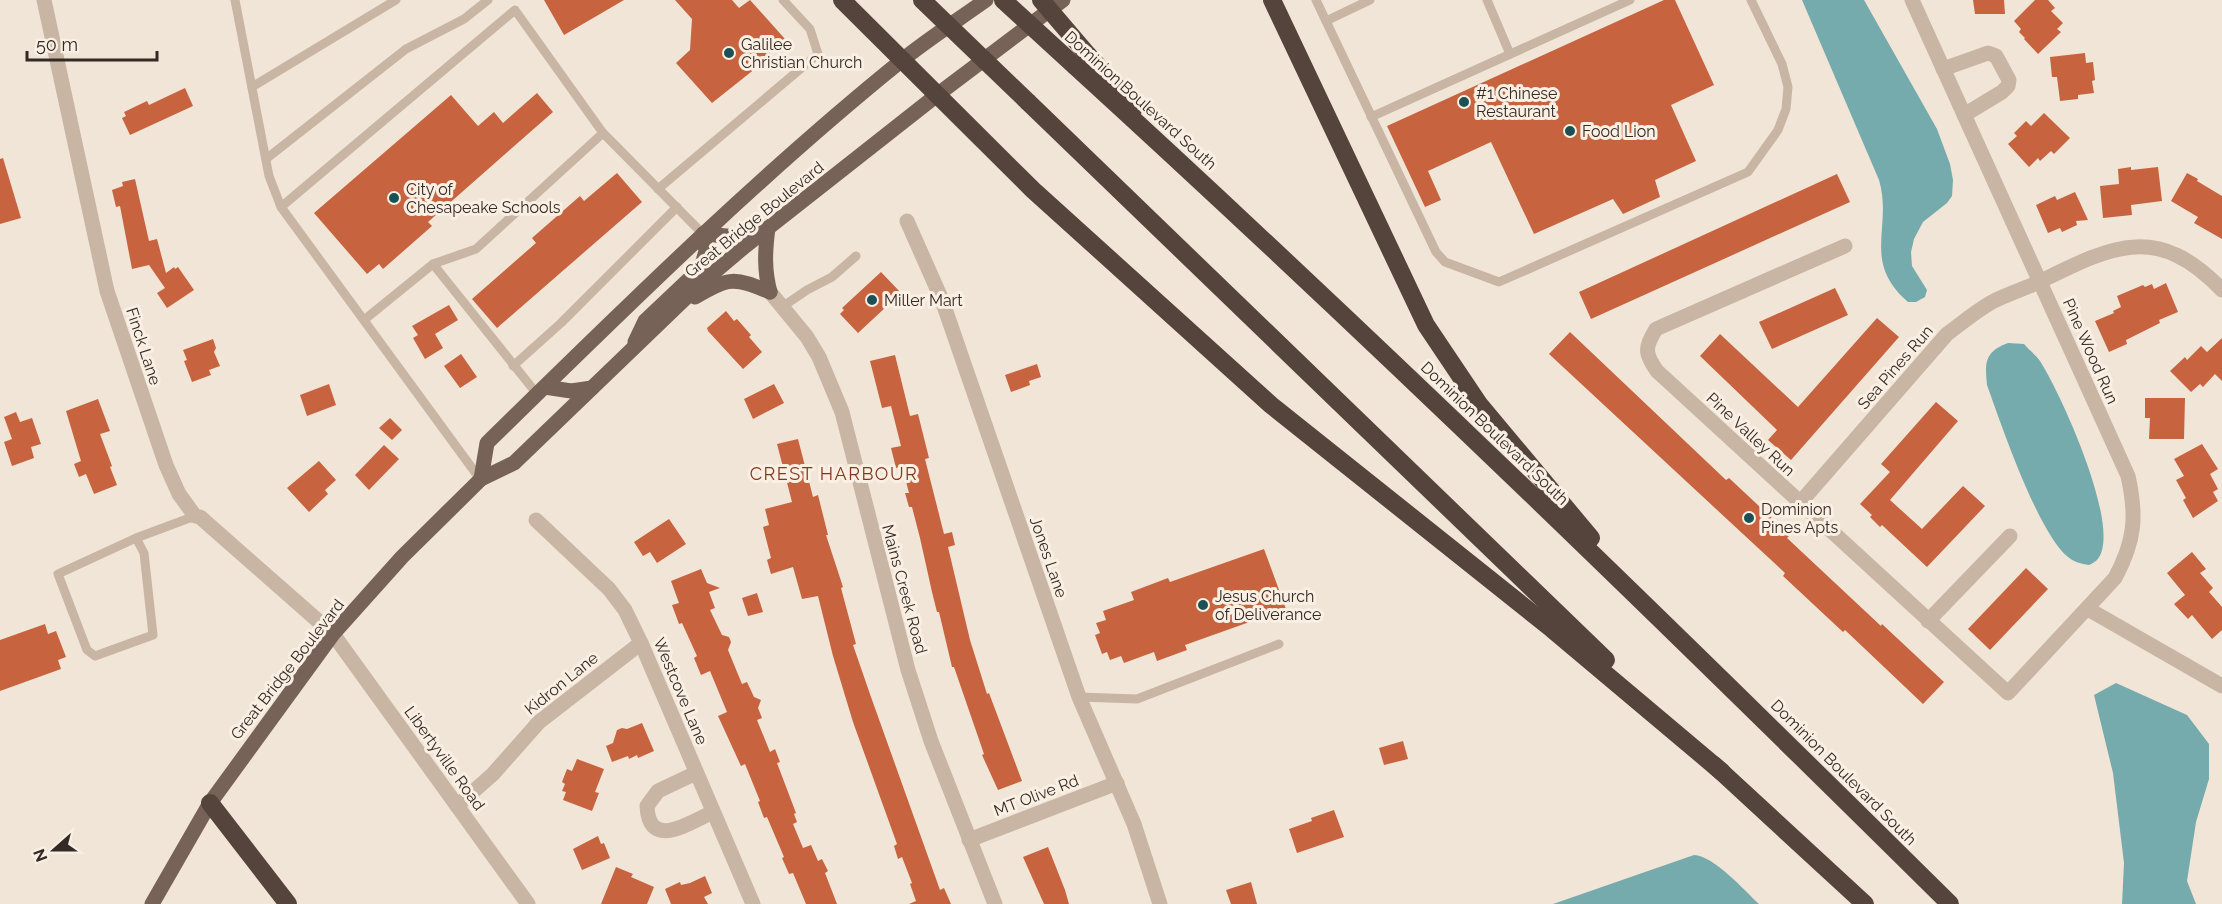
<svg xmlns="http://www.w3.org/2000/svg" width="2222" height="904" font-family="Raleway,sans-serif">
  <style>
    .water { fill: #76abae }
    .building { fill: #c7633f }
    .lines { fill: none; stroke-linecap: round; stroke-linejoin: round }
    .service { stroke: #c9b5a4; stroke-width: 9 }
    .minor { stroke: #c9b5a4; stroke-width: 15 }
    .primary { stroke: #766256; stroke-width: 15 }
    .motorway { stroke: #55443c; stroke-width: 18 }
    .motorway-bridge { stroke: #55443c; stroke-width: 18 }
    .poi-dot { fill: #1b5055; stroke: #f9efe3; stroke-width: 2 }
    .labels { text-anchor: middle; stroke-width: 6; stroke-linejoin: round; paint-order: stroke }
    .poi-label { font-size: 16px; fill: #342a25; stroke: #f9efe3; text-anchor: start }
    .street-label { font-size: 16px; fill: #342a25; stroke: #f9efe3 }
    .neighbourhood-label { font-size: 18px; letter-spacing: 1.5px; fill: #83381e; stroke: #f9efe3 }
  </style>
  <rect width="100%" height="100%" fill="#f1e5d7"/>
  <g class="water">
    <path d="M1802,0H1864L1937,129L1950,164L1953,180L1952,196L1947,203L1923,222L1914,239L1911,252L1912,266L1927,290L1925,297L1916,302H1908C1861,261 1893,228 1879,180Z"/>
    <path d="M2008,343L2024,344C2029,350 2036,355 2040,361C2060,392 2124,530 2097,560C2096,561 2090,565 2089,565C2081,564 2074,562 2068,557C2038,533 2001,424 1987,385C1985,363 1984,352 2008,343Z"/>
    <polygon points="2116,683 2187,715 2209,744 2209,779 2196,822 2187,881 2196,904 2122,904 2124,863 2113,773 2094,695"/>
    <path d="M1694,855C1714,856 1744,890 1759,904H1553Z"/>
  </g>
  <g class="building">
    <polygon points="544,0 624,0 564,35"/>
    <polygon points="675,0 732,0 739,8 750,0 785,39 751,72 712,103 676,63 690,50 692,19"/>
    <polygon points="1664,0 1675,0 1714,85 1671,105 1696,161 1655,180 1660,197 1623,214 1613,199 1534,234 1491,142 1428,171 1441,200 1425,207 1387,126"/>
    <polygon points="1973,0 2004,0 2005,14 1975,14"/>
    <polygon points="2035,0 2048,0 2055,8 2051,11 2063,23 2057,29 2061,32 2038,54 2024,39 2025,38 2019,32 2021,29 2014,21"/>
    <polygon points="2085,53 2086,63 2093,62 2095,80 2092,81 2094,93 2078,95 2078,99 2060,101 2057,77 2052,77 2050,57"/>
    <polygon points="185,88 193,106 130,135 122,118 126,116 124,112 147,101 149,105"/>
    <polygon points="537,93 553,112 428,222 432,226 383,269 379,264 367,274 314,213 451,95 478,126 494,112 503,123"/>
    <polygon points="2044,113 2070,138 2054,154 2051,151 2040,161 2038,158 2029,167 2008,144 2017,136 2014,133 2026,121 2031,126"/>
    <polygon points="3,158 21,218 0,224 0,159"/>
    <polygon points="2131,167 2131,170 2158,167 2162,201 2131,205 2132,215 2103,218 2100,186 2119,184 2118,169"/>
    <polygon points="617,173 642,202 497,328 472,299 536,243 532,238 580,196 584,201"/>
    <polygon points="2187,173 2198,179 2197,181 2222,196 2222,239 2194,223 2198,217 2171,201"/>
    <polygon points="1837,174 1850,202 1591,319 1579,292"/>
    <polygon points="135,179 149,241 157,239 166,273 174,267 175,269 178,267 194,290 167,308 157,293 165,288 149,265 132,269 120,206 116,207 112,190 123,186 122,182"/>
    <polygon points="2075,192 2088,220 2076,221 2077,225 2062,232 2060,228 2048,233 2036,205 2055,196 2057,200"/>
    <polygon points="881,272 901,293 858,333 840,314 844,310 842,308"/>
    <polygon points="2166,283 2178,312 2159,320 2160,323 2126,340 2127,344 2109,352 2095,321 2114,313 2113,311 2121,307 2117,296 2143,285 2145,287 2152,284 2154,289"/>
    <polygon points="1835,288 1848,315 1772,349 1759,322"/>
    <polygon points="449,305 458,320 435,334 443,348 425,359 413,338 418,335 412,326"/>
    <polygon points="726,311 734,321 737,319 751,335 749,337 762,352 743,369 708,331 707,328"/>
    <polygon points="1877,318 1899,337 1791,460 1768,440 1777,430 1700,356 1720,334 1798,407"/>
    <polygon points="1570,332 1726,480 1729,478 1790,535 1787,538 1881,626 1882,624 1944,682 1923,704 1845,630 1843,632 1783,576 1785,573 1549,354"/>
    <polygon points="2222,338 2222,381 2215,374 2203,387 2200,384 2191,392 2170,371 2185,357 2187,360 2201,346 2207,352"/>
    <polygon points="213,339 216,348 214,352 220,366 209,370 211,375 192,382 184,361 187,360 183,350"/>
    <polygon points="461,354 477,377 460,388 444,366"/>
    <polygon points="895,355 910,416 918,414 929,458 925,459 944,534 952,532 955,545 948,547 970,640 987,694 989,693 1022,781 998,790 982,755 984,754 954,667 952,667 939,612 937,612 932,592 920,538 912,507 909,507 905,493 909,493 902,466 896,468 891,448 901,446 891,406 882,408 870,361"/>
    <polygon points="1037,364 1041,377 1029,381 1030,385 1011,392 1005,375"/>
    <polygon points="329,384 336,405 307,416 300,395"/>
    <polygon points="774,384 784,403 753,419 744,399"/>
    <polygon points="2145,398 2185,398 2184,439 2149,439 2150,418 2145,418"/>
    <polygon points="98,399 110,431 100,434 112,466 110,467 117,485 94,494 86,474 79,477 74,464 81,461 66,411"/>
    <polygon points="1936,402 1958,421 1890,500 1922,529 1963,486 1985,506 1927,567 1882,525 1880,527 1870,517 1872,515 1860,504 1890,472 1881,464"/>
    <polygon points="16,412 20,422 32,418 41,444 31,447 34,458 12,466 4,442 12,439 4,417"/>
    <polygon points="390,418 402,430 392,440 379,428"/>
    <polygon points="798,439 813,497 818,495 828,535 826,535 843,587 841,588 856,644 853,645 871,697 940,890 944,888 951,904 909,904 916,901 910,884 912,883 902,857 898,859 894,846 897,844 853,722 833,656 818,596 802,599 793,567 771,574 767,560 771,558 763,527 769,525 765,509 792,502 777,444"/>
    <polygon points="2202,444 2218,469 2210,474 2218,489 2213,492 2218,501 2193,518 2183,500 2186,498 2176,480 2184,476 2174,459"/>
    <polygon points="384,445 399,459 369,490 355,475"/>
    <polygon points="319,461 336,480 325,490 328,494 309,512 287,488"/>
    <polygon points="669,519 686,544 657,563 650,552 643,556 634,542"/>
    <polygon points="1264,549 1286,609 1185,645 1187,650 1157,661 1154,652 1124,663 1121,656 1110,660 1107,652 1102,654 1095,635 1100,633 1096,623 1106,620 1103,611 1134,600 1131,592 1168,578 1170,582"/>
    <polygon points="2192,552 2206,569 2200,573 2213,588 2209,592 2222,607 2222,630 2212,639 2192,615 2188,619 2174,604 2185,595 2167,573"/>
    <polygon points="2026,568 2048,589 1990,650 1968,629"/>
    <polygon points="701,569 707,583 720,588 709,592 715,608 710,610 722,635 729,637 731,642 728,650 742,684 747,682 754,697 761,700 758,708 762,718 757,720 770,752 775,749 780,762 777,763 796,813 794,814 797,822 793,824 803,848 811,845 818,861 822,859 828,871 825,873 837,904 806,904 793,873 789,874 782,858 784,857 767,817 764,818 758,802 760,801 745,764 741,766 718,716 727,712 710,671 701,675 694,658 697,656 682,623 679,624 672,605 679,603 671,581"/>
    <polygon points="757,593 763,612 748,616 742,598"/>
    <polygon points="45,624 48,634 56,631 66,657 58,660 61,669 0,691 0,640"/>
    <polygon points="642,723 654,751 638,758 637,755 629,759 628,756 612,762 606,746 613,743 617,730 622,728 627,729"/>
    <polygon points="1403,741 1408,759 1384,765 1379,748"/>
    <polygon points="577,759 604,769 595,792 599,793 592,811 563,800 566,792 562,791 565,784 562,782 567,769 572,771"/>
    <polygon points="1334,810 1344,837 1297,853 1289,829 1312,821 1311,818"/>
    <polygon points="598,836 601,844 604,843 610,858 582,870 573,849"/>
    <polygon points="1048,847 1065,890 1069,904 1044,904 1023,857"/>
    <polygon points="616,867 633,874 631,877 654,887 647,904 601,904"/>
    <polygon points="705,876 712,893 704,897 708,904 671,904 665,889 680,882 681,885 690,883"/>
    <polygon points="1251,882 1257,904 1231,904 1226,890"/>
  </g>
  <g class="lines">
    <g class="service">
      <polyline points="235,0 269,176 281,207 480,479"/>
      <polyline points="1316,0 1436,252 1445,262 1499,282 1748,172 1778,130 1786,109 1788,87 1782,64 1751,0"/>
      <polyline points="1487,0 1510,54"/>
      <polyline points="1326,21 1370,0"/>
      <polyline points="252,87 396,0"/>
      <polyline points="1371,117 1630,0"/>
      <polyline points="603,133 703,234"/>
      <polyline points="266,159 406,49 464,19 488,0"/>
      <polyline points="658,189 818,54 810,29 783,0"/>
      <polyline points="281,207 515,10 603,133 476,249 433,264 364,320"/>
      <polyline points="433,264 537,394"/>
      <polyline points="782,307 807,290 832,277 856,256"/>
      <polyline points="513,366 561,323 677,207"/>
      <polyline points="136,538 144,553 153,635 95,656 87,650 58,574 136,538 195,516"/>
      <polyline points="1079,697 1137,699 1279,644"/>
    </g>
    <g class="minor">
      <polyline points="44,0 107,291 166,465 179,494 195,516 200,517 333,634 528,904"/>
      <polyline points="1943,69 1988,53 1996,56 2009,80 2008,86 2002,92 1964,115"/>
      <polyline points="907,221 942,300 1079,697 1134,824 1160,904"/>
      <path d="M1845,246L1656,329C1644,348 1645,354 1657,371L2008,693L2115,578C2135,541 2137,516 2128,476L1912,0"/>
      <polyline points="770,292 807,337 819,357 842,412 908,670 931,741 995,904"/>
      <path d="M1799,504L1947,334C1962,323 1976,311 1992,302C2007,294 2024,289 2039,282C2112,246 2157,222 2222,290"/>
      <polyline points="536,520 609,589 625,610 641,643 753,904"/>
      <polyline points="2088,609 2222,686"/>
      <polyline points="1928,621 2010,536"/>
      <path d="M696,773L658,791L647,806C649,851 689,823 713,812"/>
      <polyline points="457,806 493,774 539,722 641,643"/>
      <polyline points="969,840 1117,783"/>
    </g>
    <g class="primary">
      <path d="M768,228C765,251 764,270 770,292"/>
      <polyline points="703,234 738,237 759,231"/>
      <path d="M695,297C730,277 733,277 770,292"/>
      <polyline points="635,342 645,321 701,268 706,251 703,234"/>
      <polyline points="545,387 571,391 592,388"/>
      <path d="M481,479L487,443C621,312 755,179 901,61C928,39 958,20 986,0"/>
      <polyline points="152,904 210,803 333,634 402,557 481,479 514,463 698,286 744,247 937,95 1063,0"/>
    </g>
    <g class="motorway">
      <polyline points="842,0 1033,190 1271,405 1552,629 1722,772"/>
      <polyline points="1272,0 1426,325 1479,404 1591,538"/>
      <polyline points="1088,55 1135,107"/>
      <path d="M1075,66C1373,338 1663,620 1950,904"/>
      <polyline points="1028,102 1606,660"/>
      <polyline points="1714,765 1865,904"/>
      <polyline points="210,803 288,904"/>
    </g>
    <g class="motorway-bridge">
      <polyline points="922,0 1028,102"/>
      <polyline points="1003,0 1075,66"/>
      <polyline points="1041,0 1088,55"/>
    </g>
  </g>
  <g class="poi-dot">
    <circle cx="729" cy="53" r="6"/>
    <circle cx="1464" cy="102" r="6"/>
    <circle cx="1570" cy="131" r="6"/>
    <circle cx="394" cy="198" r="6"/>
    <circle cx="872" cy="300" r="6"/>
    <circle cx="1749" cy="518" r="6"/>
    <circle cx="1203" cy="605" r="6"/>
  </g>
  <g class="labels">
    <g class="poi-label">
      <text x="741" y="50">Galilee<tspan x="741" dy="18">Christian Church</tspan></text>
      <text x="1476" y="99">#1 Chinese<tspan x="1476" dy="18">Restaurant</tspan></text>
      <text x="1582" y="137">Food Lion</text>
      <text x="406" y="195">City of<tspan x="406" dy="18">Chesapeake Schools</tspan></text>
      <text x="884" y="306">Miller Mart</text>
      <text x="1761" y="515">Dominion<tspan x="1761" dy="18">Pines Apts</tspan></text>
      <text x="1215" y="602">Jesus Church<tspan x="1215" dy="18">of Deliverance</tspan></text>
    </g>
    <g class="street-label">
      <text transform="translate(1141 100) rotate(42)" y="6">Dominion Boulevard South</text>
      <text transform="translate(754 219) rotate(-39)" y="6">Great Bridge Boulevard</text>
      <text transform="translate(144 346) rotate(72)" y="6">Finck Lane</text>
      <text transform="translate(2091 351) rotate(66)" y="6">Pine Wood Run</text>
      <text transform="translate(1895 367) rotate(-49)" y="6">Sea Pines Run</text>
      <text transform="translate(1495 433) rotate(44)" y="6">Dominion Boulevard South</text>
      <text transform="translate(1751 434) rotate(43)" y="6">Pine Valley Run</text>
      <text transform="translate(1049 557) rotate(71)" y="6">Jones Lane</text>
      <text transform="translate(905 589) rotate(75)" y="6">Mains Creek Road</text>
      <text transform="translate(287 669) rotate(-52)" y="6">Great Bridge Boulevard</text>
      <text transform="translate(561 683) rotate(-39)" y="6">Kidron Lane</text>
      <text transform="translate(681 691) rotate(67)" y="6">Westcove Lane</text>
      <text transform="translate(445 758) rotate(54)" y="6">Libertyville Road</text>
      <text transform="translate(1844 772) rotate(45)" y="6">Dominion Boulevard South</text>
      <text transform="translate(1036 795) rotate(-21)" y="6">MT Olive Rd</text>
    </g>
    <g class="neighbourhood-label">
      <text x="834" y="480">CREST HARBOUR</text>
    </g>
  </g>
  <g transform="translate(54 850) rotate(249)" stroke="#f9efe3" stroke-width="4.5" paint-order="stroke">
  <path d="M0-4.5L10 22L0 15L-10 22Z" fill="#342a25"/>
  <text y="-9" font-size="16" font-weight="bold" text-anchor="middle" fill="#342a25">N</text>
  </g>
  <path d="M27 51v9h130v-9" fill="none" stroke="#342a25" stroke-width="3"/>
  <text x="36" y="51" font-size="18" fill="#342a25" stroke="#f9efe3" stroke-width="4.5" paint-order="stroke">50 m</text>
</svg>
